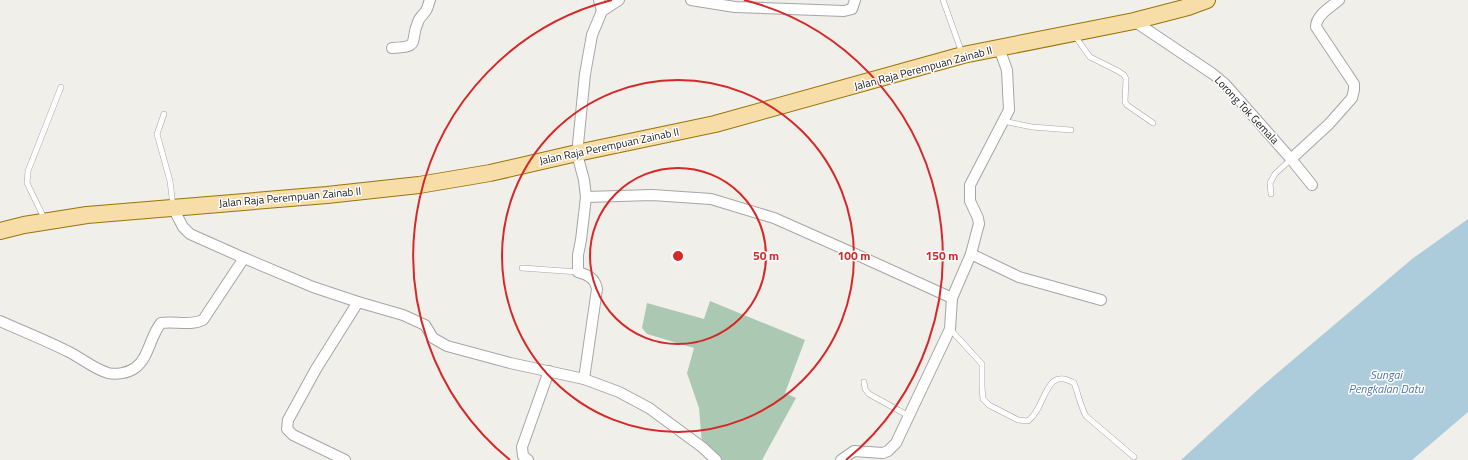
<svg xmlns="http://www.w3.org/2000/svg" width="1468" height="460" font-family="'Titillium Web',sans-serif">
  <style>
    .cemetery { fill: #abc9b2 }
    .water { fill: #acccdc }
    .lines { fill: none; stroke-linecap: round; stroke-linejoin: round }
    .service-casing { stroke: #a5a5a5; stroke-width: 6 }
    .minor-casing { stroke: #a5a5a5; stroke-width: 12 }
    .primary-casing { stroke: #977508; stroke-width: 18 }
    .service { stroke: #fff; stroke-width: 5 }
    .minor { stroke: #fff; stroke-width: 10 }
    .primary { stroke: #f7dda7; stroke-width: 16 }
    .ring { fill: none; stroke: #d62828; stroke-width: 2 }
    .labels { text-anchor: middle; stroke-width: 3; stroke-linejoin: round; paint-order: stroke }
    .street-label { font-size: 11px; fill: #212121; stroke: #fff }
    .water-label { font-size: 12px; font-style: italic; fill: #5176ad; stroke: #fff }
    .centre { fill: #d62828; stroke: #fff; stroke-width: 2 }
    .ring-label { font-size: 12px; text-anchor: middle; font-weight: bold; fill: #d62828; stroke: #fff; stroke-width: 3; stroke-linejoin: round; paint-order: stroke }
  </style>
  <rect width="100%" height="100%" fill="#f1efe9"/>
  <polygon class="cemetery" points="710,301 805,340 785,393 796,398 762,460 721,460 702,444 699,408 687,373 694,348 647,334 642,328 647,303 704,319"/>
  <polygon class="water" points="1468,219 1468,412 1412,460 1181,460 1261,387 1412,259"/>
  <g class="lines">
    <defs>
      <g id="service">
        <polyline points="943,0 962,53"/>
        <polyline points="1075,36 1090,57 1118,71 1124,75 1126,79 1125,102 1127,105 1153,123"/>
        <polyline points="164,114 157,134 170,181 173,206"/>
        <polyline points="1003,121 1032,127 1071,130"/>
        <polyline points="1271,194 1270,183 1275,174 1291,159"/>
        <polyline points="45,220 27,183 28,171 61,87"/>
        <polyline points="522,268 578,272"/>
        <path d="M950,329L982,364V387L983,399L989,405L1018,420L1028,421C1047,407 1044,365 1074,383C1078,393 1081,408 1086,416L1134,457"/>
        <polyline points="864,382 865,389 869,394 909,416"/>
      </g>
      <g id="minor">
        <polyline points="599,0 602,11"/>
        <polyline points="691,0 735,7 844,11 852,9 855,0"/>
        <polyline points="1134,21 1213,74 1225,84 1291,159 1312,185"/>
        <path d="M392,48C422,47 409,42 418,22C419,18 423,15 425,12C428,9 428,4 430,0"/>
        <path d="M1291,159L1329,124L1352,98L1354,90V84L1316,27C1316,15 1331,7 1339,0"/>
        <polyline points="586,197 652,195 711,199 774,218 853,253 952,298"/>
        <polyline points="173,208 183,227 190,234 244,258 313,287 358,302 403,315 425,325 433,338 447,346 510,363 584,379 619,392 649,408 702,447 716,460"/>
        <polyline points="971,254 1019,277 1101,300"/>
        <path d="M0,321C22,331 45,340 67,351C82,358 92,368 108,373C116,375 128,373 135,368C149,358 150,336 161,323C174,321 191,326 203,320L244,258"/>
        <path d="M584,379L597,289C595,278 588,275 578,272V255L581,240L586,197L584,180L577,154L585,74L592,35L602,11L619,0"/>
        <polyline points="345,460 293,435 287,429 288,420 316,369 358,302"/>
        <polyline points="528,460 523,456 522,447 549,371"/>
        <polyline points="841,460 854,451 883,453 888,451 896,443 950,329 952,298 971,254 977,231 979,224 978,218 970,201 970,185 1009,110 1007,70 999,48"/>
      </g>
      <polyline id="primary" points="0,231 24,225 87,215 327,195 419,185 490,173 577,153 715,124 963,55 1134,21 1188,7 1207,0"/>
    </defs>
    <use href="#service" class="service-casing"/>
    <use href="#minor" class="minor-casing"/>
    <use href="#primary" class="primary-casing"/>
    <use href="#service" class="service"/>
    <use href="#minor" class="minor"/>
    <use href="#primary" class="primary"/>
  </g>
  <g class="ring">
    <circle cx="678" cy="256" r="88"/>
    <circle cx="678" cy="256" r="176"/>
    <path d="M510 460A264 264 0 0 1 612 0M744 0A264 264 0 0 1 846 460"/>
  </g>
  <g class="labels">
    <g class="street-label">
      <text transform="translate(923 68) rotate(-15)" y="4">Jalan Raja Perempuan Zainab II</text>
      <text transform="translate(1247 110) rotate(47)" y="4">Lorong Tok Gemala</text>
      <text transform="translate(609 146) rotate(-12)" y="4">Jalan Raja Perempuan Zainab II</text>
      <text transform="translate(290 197) rotate(-5)" y="4">Jalan Raja Perempuan Zainab II</text>
    </g>
    <g class="water-label">
      <text x="1386" y="379">Sungai<tspan x="1386" dy="14">Pengkalan Datu</tspan></text>
    </g>
  </g>
  <circle cx="678" cy="256" r="6" class="centre"/>
  <g class="ring-label">
    <text x="766" y="260">50 m</text>
    <text x="854" y="260">100 m</text>
    <text x="942" y="260">150 m</text>
  </g>
</svg>
